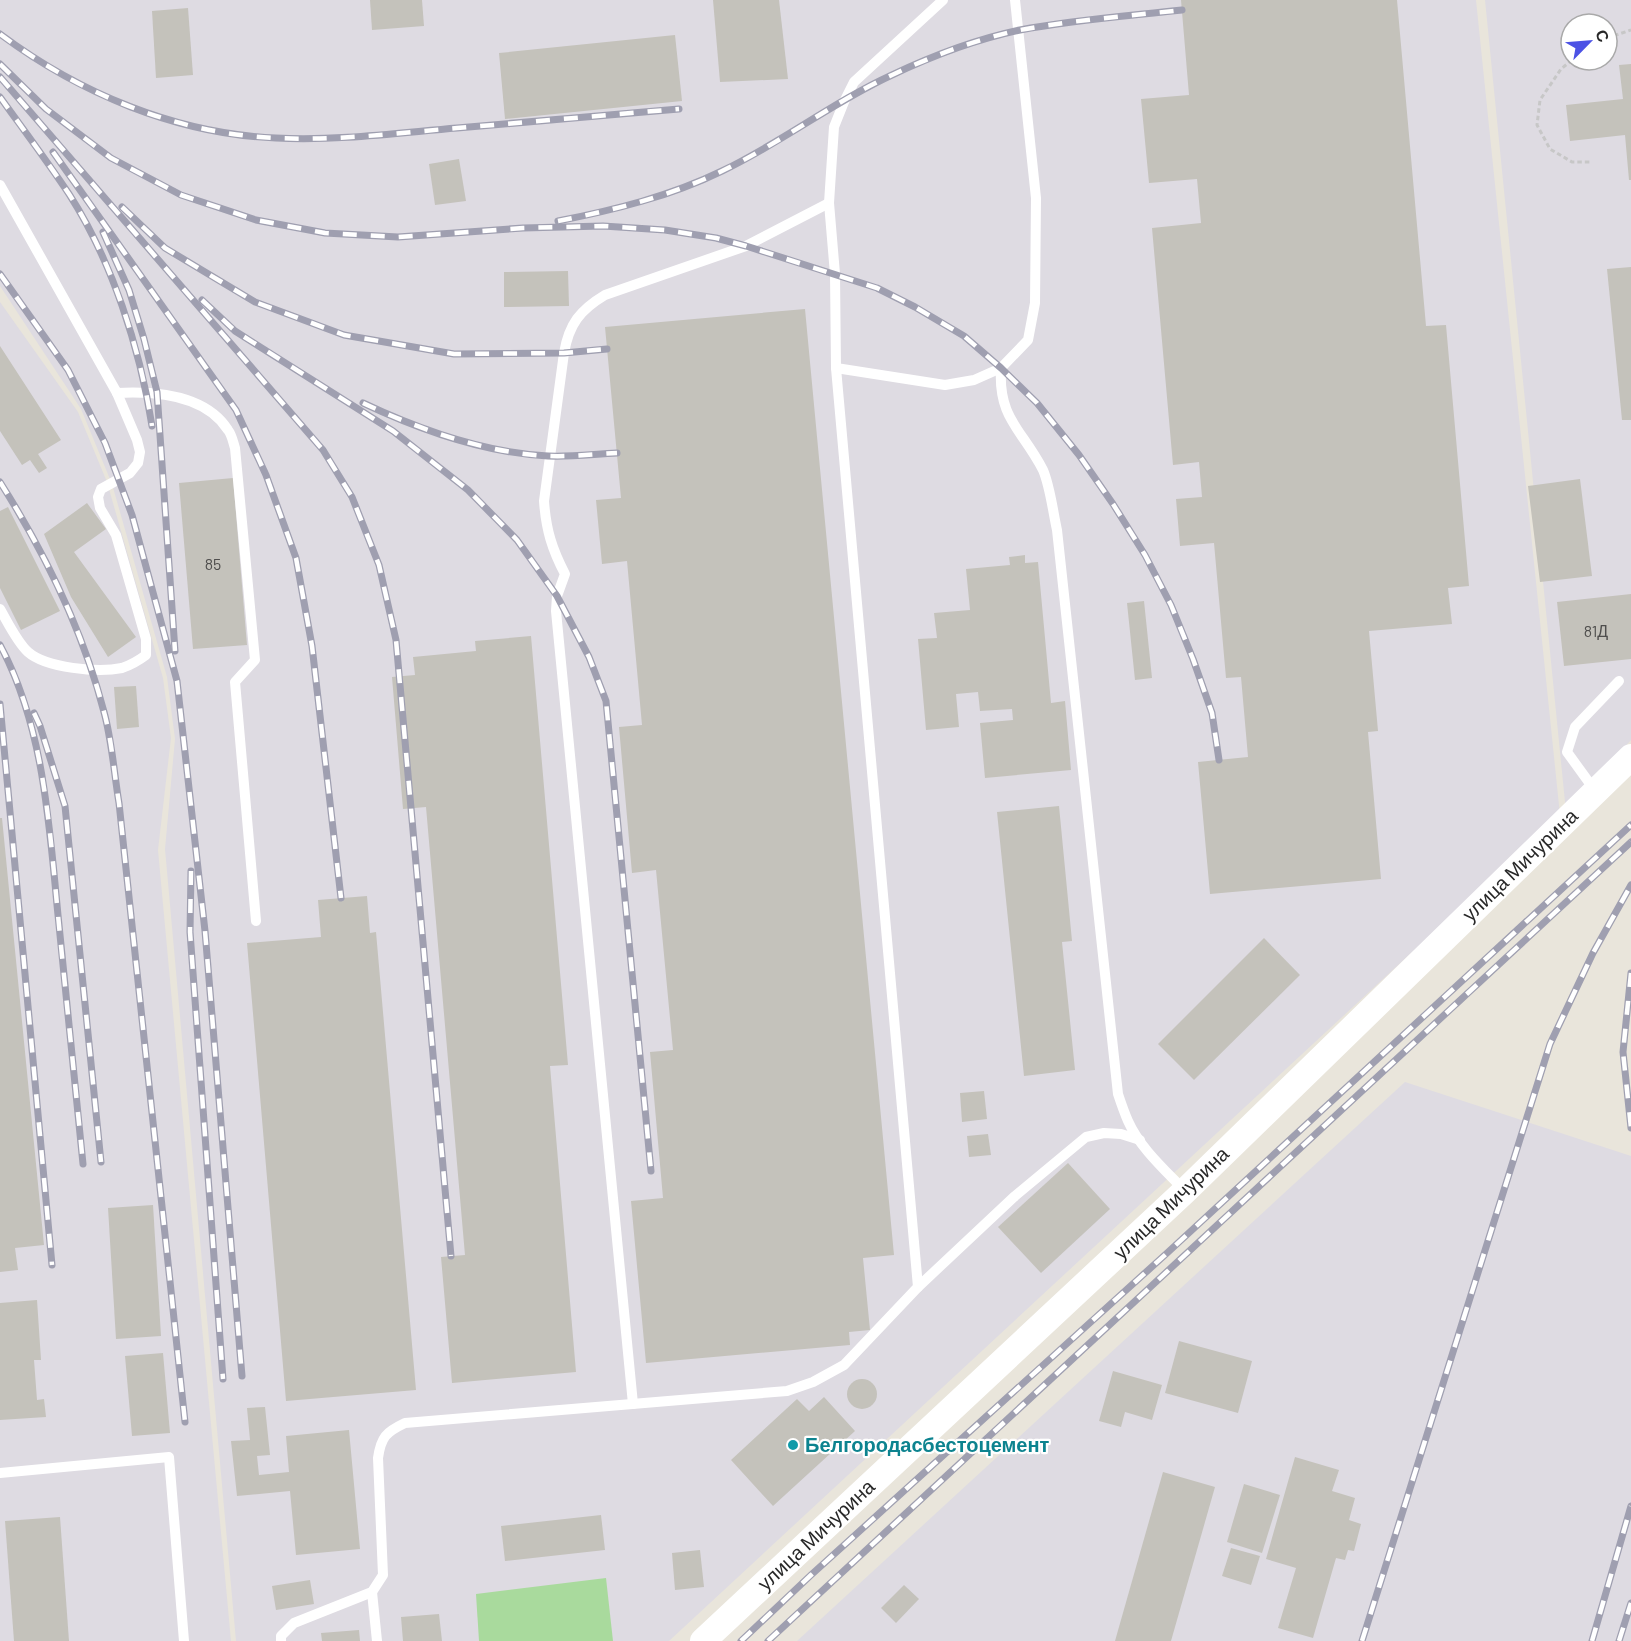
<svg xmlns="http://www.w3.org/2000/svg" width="1631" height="1641" font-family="Barlow,sans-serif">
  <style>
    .industrial { fill: #dedbe2; fill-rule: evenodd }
    .green { fill: #a9da9d }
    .building { fill: #c4c2bb }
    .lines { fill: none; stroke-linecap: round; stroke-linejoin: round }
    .path { stroke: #c7c7c7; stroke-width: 3; stroke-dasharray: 4.5 3; stroke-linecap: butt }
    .service { stroke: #fff; stroke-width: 10 }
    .tertiary { stroke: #fff; stroke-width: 26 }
    .rail-casing { stroke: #9f9fb0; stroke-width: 7 }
    .rail { stroke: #fff; stroke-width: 4.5; stroke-dasharray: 14; stroke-linecap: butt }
    .culture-dot { fill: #0f9aa8; stroke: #fff; stroke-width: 2 }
    .labels { text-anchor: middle; stroke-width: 4.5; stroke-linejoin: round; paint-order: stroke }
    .number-label { font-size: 16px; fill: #4f4e4d }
    .street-label { font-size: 20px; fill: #282828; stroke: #fff }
    .culture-label { font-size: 20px; font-weight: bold; fill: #0d838f; stroke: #fff; text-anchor: start }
  </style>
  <rect width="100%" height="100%" fill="#e9e5db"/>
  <g class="industrial">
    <polygon points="0,0 1476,0 1560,815 669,1641 236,1641 165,849 175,739 167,677 112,484 81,409 0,286"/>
    <path d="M1485,0H1631V740L1566,812ZM1571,24H1607V60H1571Z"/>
    <polygon points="0,302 78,412 107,482 163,678 171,738 158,850 231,1641 0,1641"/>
    <polygon points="1405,1082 1631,1156 1631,1641 797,1641"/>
  </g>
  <polygon class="green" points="606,1578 613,1641 479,1641 476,1594"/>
  <g class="building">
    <polygon points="370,0 422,0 424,26 372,30"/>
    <polygon points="713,0 779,0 788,79 720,82"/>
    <polygon points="1181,0 1397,0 1426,326 1446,325 1469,586 1448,588 1452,624 1369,631 1378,731 1368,732 1381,879 1210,894 1198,762 1248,757 1241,677 1226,678 1214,543 1180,546 1176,499 1202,497 1199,462 1173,465 1152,228 1201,223 1197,179 1149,183 1141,99 1189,95"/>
    <polygon points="188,8 193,75 156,78 152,11"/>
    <polygon points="675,35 682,101 505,119 499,53"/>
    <polygon points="1631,64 1631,180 1629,180 1625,135 1570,141 1566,105 1623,99 1619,65"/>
    <polygon points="459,159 466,201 435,205 429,164"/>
    <polygon points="1631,267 1631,420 1622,420 1607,269"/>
    <polygon points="568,271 569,306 504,307 504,272"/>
    <polygon points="805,309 894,1255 863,1258 870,1330 849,1332 850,1345 646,1363 631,1201 663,1198 650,1052 673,1050 656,870 632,873 619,727 642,725 627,561 602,564 596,500 621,498 605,327"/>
    <polygon points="0,346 61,440 38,454 47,468 39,473 30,460 22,465 0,431"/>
    <polygon points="233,478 247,645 193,649 179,483"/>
    <polygon points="1580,479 1592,576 1540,582 1528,486"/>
    <polygon points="87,503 106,529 74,552 136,637 108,657 71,597 44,534"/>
    <polygon points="8,507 60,611 21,630 0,588 0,511"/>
    <polygon points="1025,555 1025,563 1038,562 1051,703 1065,701 1071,770 985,778 980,723 1013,720 1012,709 980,711 978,692 956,694 959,727 926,730 918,639 937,638 934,613 970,610 966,569 1010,565 1009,557"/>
    <polygon points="1631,594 1631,659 1564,666 1557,602"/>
    <polygon points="1144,601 1152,678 1135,680 1127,603"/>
    <polygon points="531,636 568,1065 550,1066 576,1372 452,1383 441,1257 465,1255 426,807 403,809 392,677 415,675 413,657 476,651 475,641"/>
    <polygon points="136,686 139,727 117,729 114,687"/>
    <polygon points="1059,806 1072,941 1062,942 1075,1070 1024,1076 997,812"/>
    <polygon points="0,818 2,818 44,1245 15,1248 18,1270 0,1272"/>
    <polygon points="367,896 370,933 376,932 416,1390 286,1401 247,943 321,937 318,900"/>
    <polygon points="1264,938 1300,975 1194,1080 1158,1044"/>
    <polygon points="984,1091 987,1119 962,1122 960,1093"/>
    <polygon points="988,1134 991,1155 969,1157 967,1136"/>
    <polygon points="1068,1163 1110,1209 1041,1273 998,1227"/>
    <polygon points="153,1205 161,1336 116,1339 108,1208"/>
    <polygon points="37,1300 41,1360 34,1360 37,1400 44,1399 46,1417 0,1420 0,1303"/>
    <polygon points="1179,1341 1252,1361 1238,1413 1165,1393"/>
    <polygon points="163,1353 170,1433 132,1436 125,1356"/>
    <polygon points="1113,1371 1162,1385 1152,1420 1125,1412 1121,1427 1099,1421"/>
    <circle cx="862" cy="1394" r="15"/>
    <polygon points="824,1397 855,1431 773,1506 731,1460 797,1399 809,1411"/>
    <polygon points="265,1407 270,1455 257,1456 259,1475 289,1472 286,1436 349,1430 360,1549 296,1555 290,1491 237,1496 231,1441 250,1440 247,1408"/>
    <polygon points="1295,1457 1339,1470 1332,1491 1355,1498 1349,1520 1361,1524 1354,1551 1348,1550 1345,1560 1336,1558 1313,1638 1278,1628 1296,1568 1266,1559"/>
    <polygon points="1163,1472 1215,1487 1171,1641 1115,1641"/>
    <polygon points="1244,1484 1280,1495 1262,1553 1227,1542"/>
    <polygon points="601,1515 605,1550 505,1561 501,1526"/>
    <polygon points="60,1517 69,1641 14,1641 5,1521"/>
    <polygon points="1231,1548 1260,1556 1251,1585 1222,1576"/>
    <polygon points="700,1550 704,1587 675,1590 672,1553"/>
    <polygon points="310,1580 314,1604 276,1610 272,1586"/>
    <polygon points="904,1585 919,1599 896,1623 881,1608"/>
    <polygon points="439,1614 442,1641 403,1641 401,1617"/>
    <polygon points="359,1630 360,1641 322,1641 321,1633"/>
  </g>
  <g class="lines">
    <g class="path">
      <polyline points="1607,38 1631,30"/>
      <polyline points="1572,60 1561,69 1540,100 1537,125 1550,149 1572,162 1592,162"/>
    </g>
    <g class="service">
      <path d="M0,185L117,393C155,391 205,394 228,430C232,435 233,442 235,448L255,660L235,682L256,921"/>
      <polyline points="836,368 945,385 974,380 1001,368 1028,340 1035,303 1036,198 1015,0"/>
      <path d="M1001,368C998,419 1022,429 1043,470C1050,486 1053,512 1057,530L1118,1094C1121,1103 1124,1112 1128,1121C1140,1148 1165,1170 1185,1191"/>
      <path d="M0,609C7,621 17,642 28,652C46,668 98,673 122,668C131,665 138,661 146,655V639L116,535L100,508L98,497L101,489L130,473L138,463L140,452L137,440L117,393"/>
      <polyline points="1596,792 1567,752 1575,727 1619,681"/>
      <polyline points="918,1287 1015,1196 1086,1137 1104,1133 1121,1134 1140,1140"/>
      <path d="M633,1404L556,611L557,596L565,574C552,549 546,530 544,501L564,353C569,324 580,310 605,295L746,246L829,203"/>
      <polyline points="0,1473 169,1457 184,1641"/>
      <polyline points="372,1592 377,1641"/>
      <path d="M281,1641V1636L294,1623L372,1592L383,1575L378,1458C381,1437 386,1432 405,1423L787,1391L813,1382L844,1365L918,1287L836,368L835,274L829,203L834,127L844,102L854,82L943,0"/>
    </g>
    <polyline class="tertiary" points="703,1641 1185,1191 1631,757"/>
    <defs>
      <g id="rail">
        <path d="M0,34C79,93 176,134 276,138C337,141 397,133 457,128C531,122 605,115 679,109"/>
        <polyline points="0,64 46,109 111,158 181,195 256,220 325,233 398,237 523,228 603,226 665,230 716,238 746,246 877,288 915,307 964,336 1001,368 1037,403 1079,455 1113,504 1145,555 1171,605 1193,659 1212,713 1219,760"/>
        <polyline points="0,77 323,450 352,497 379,565 396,640 451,1256"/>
        <path d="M0,97C23,129 47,161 69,194C112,261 140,348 152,426"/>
        <polyline points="53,152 236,410 266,475 296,558 312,646 341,898"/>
        <polyline points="122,207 165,248 255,302 344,335 454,354 564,353 607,349"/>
        <path d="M558,221C614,210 671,196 722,171C781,143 833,102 892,75C932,56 977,39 1020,30C1073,20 1128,16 1182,10"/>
        <polyline points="103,232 129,290 144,339 157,392 175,651"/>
        <polyline points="0,274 68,370 105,443 132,515 177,681 205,931 242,1376"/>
        <polyline points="202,300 235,331 393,431 468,490 517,540 557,596 589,657 606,701 651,1171"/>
        <path d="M363,403C418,429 486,453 548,456C571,457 594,454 617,453"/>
        <path d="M0,482C45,553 83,631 104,712C112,741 114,773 119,803L185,1422"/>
        <path d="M0,645C44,727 49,824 58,915C66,998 75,1081 83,1164"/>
        <polyline points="0,704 52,1265"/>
        <polyline points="34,713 40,726 65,806 101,1162"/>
        <polyline points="191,871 190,932 223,1379"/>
        <polyline points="1631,973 1623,1052 1631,1128"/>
        <polyline points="741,1641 811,1575 1166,1254 1631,825"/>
        <polyline points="768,1641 1631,842"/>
        <polyline points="1362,1641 1550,1044 1593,953 1631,885"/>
        <polyline points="1592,1641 1631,1506"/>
        <polyline points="1619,1641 1631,1603"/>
      </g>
    </defs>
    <use href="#rail" class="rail-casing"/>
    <use href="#rail" class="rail"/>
  </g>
  <circle class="culture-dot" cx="793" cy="1445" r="6"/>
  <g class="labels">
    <g class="number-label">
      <text x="213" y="570">85</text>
      <text x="1596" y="637">81Д</text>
    </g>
    <g class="street-label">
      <text transform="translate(1520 865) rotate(-44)" y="7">улица Мичурина</text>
      <text transform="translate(1171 1203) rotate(-44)" y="7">улица Мичурина</text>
      <text transform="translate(816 1535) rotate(-43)" y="7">улица Мичурина</text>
    </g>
    <g class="culture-label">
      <text x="805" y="1452">Белгородасбестоцемент</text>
    </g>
  </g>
  <g transform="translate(1589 42) rotate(65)"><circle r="28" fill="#ffffff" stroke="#a9a9a9" stroke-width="1.5"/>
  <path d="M0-4.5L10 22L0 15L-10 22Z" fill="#4c52e5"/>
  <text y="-9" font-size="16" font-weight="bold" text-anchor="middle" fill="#282828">С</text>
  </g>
</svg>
